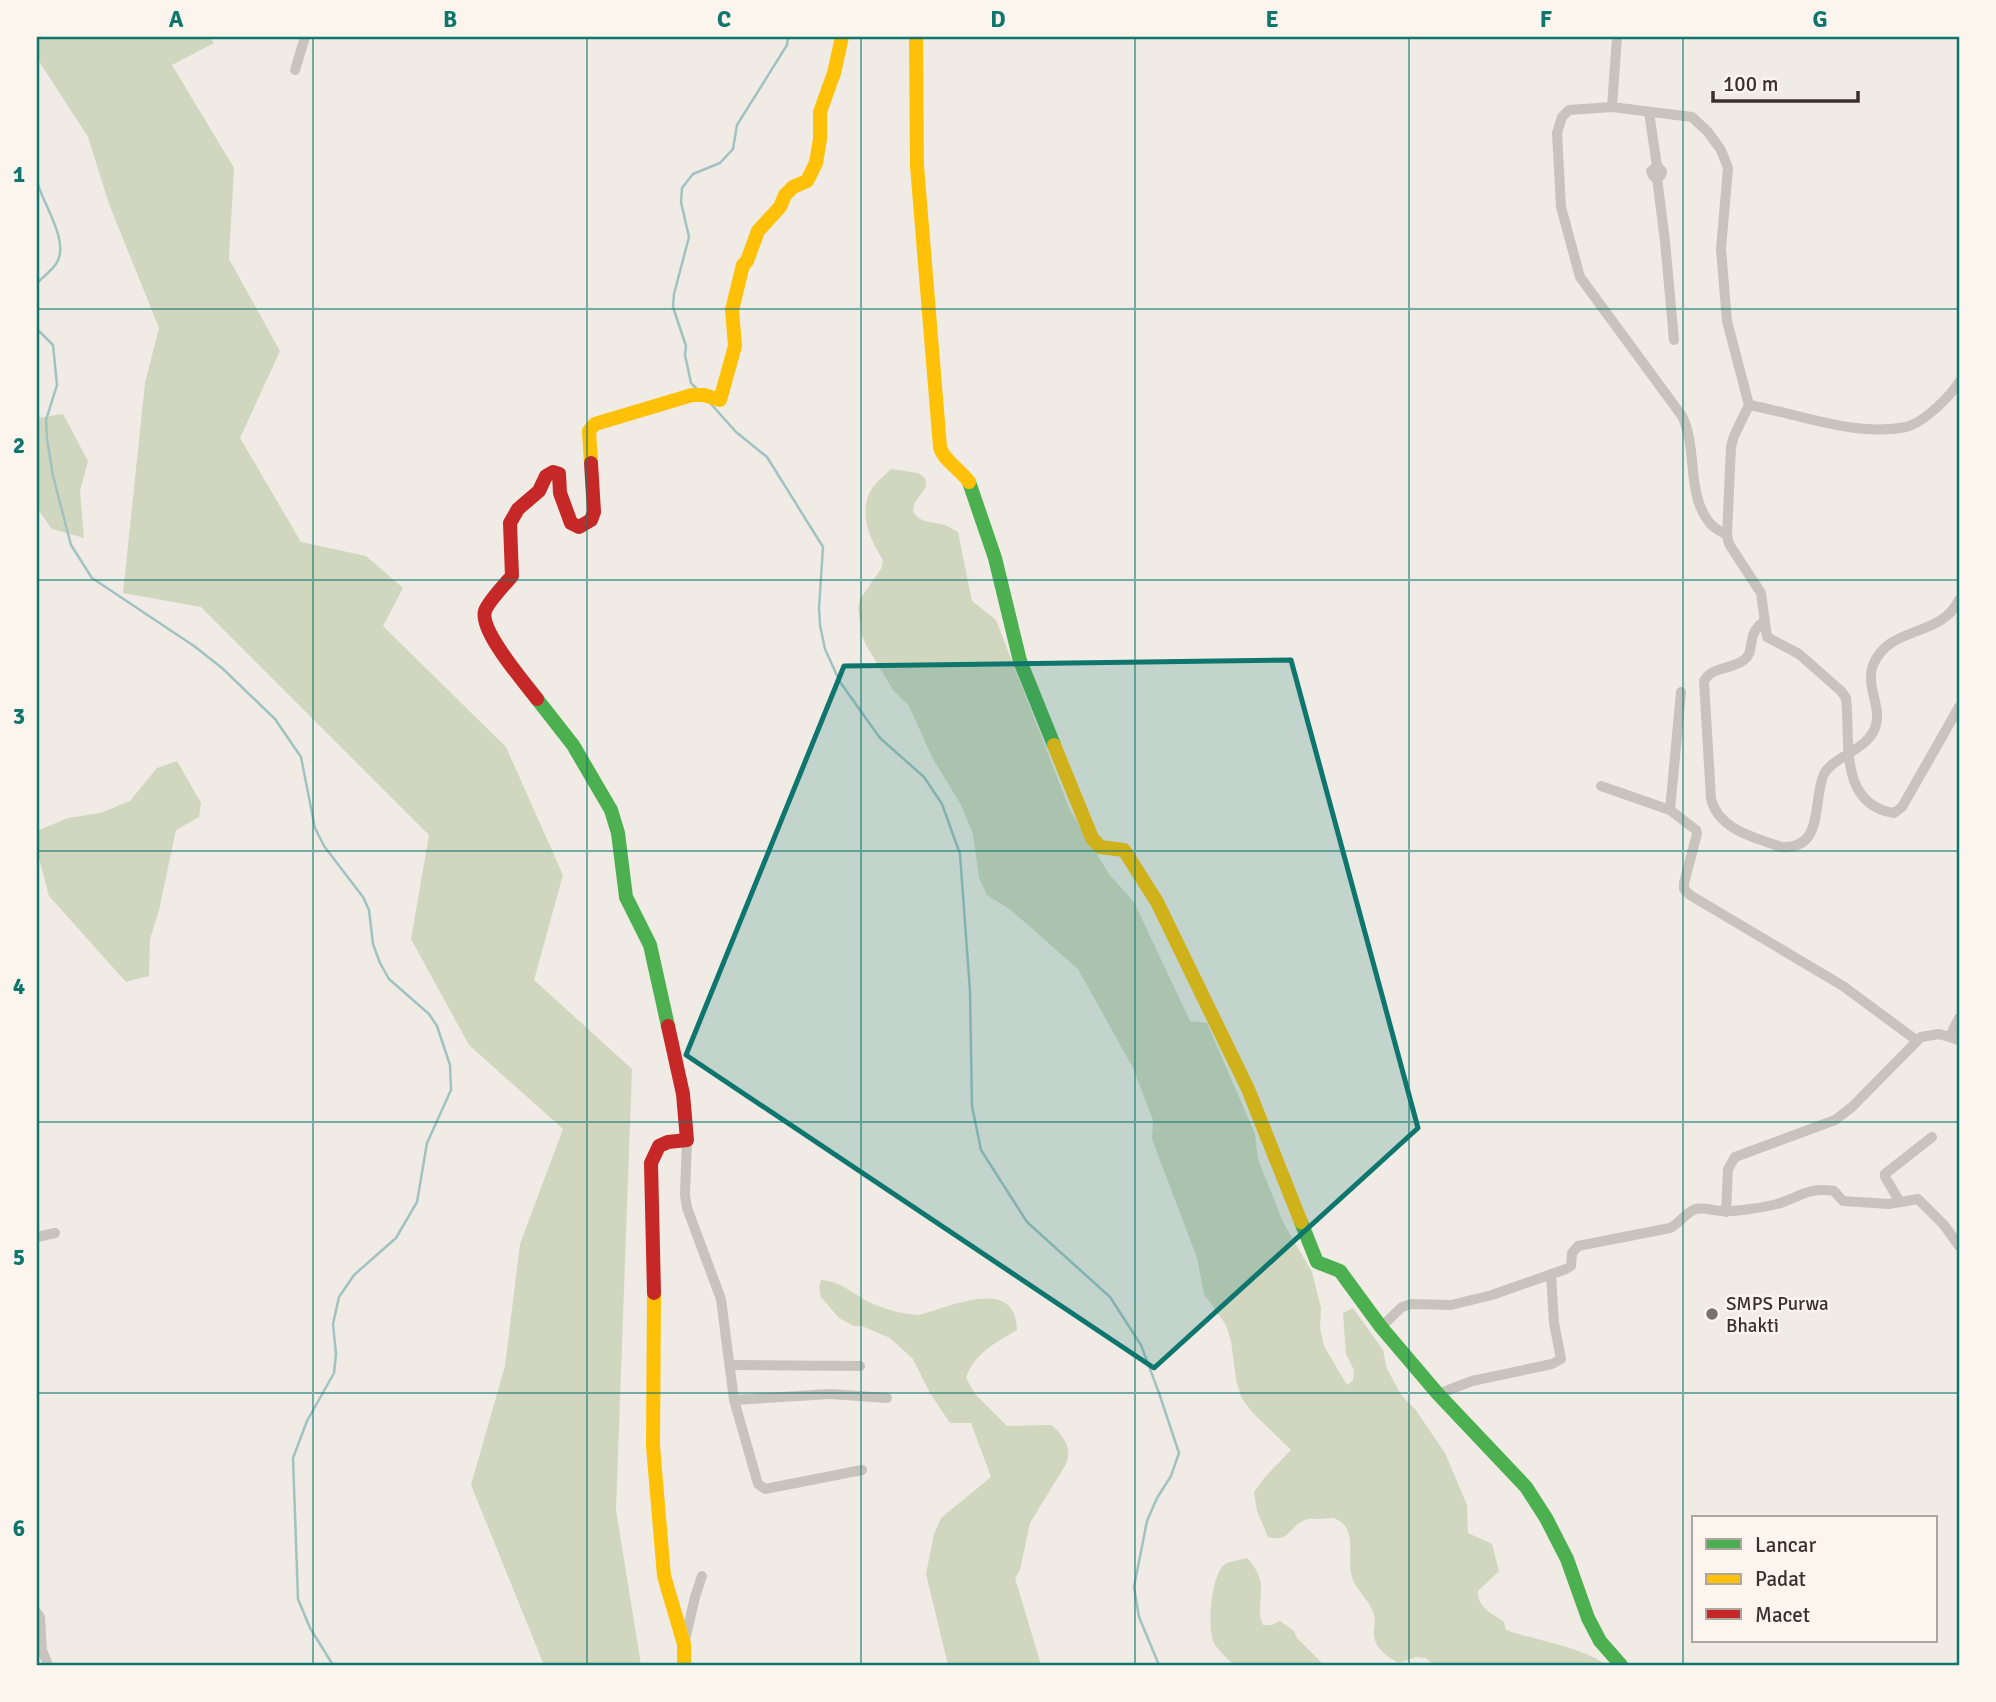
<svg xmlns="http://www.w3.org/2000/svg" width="1996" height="1702" font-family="Signika,sans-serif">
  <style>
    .green { fill: #d1d6bf }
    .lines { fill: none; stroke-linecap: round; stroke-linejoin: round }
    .stream { stroke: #a1c2c1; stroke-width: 2.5 }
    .street { stroke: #c9c3be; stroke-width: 10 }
    .fast { stroke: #4caf50; stroke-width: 14 }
    .slow { stroke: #ffc107; stroke-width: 14 }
    .jam { stroke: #c62828; stroke-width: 14 }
    .marked { fill: #0f766e; fill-opacity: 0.2; stroke: #0f766e; stroke-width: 5; stroke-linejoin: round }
    .grid { fill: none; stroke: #0f766e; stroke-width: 2; stroke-opacity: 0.55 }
    .poi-dot { fill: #7a716c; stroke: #fbf5ee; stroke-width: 2.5 }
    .labels { text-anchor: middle; stroke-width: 5; stroke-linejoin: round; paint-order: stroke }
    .poi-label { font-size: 19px; fill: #3b302b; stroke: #fbf5ee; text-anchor: start }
    .neatline { fill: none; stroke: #0f766e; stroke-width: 2.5 }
    .grid-label { font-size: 23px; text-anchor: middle; font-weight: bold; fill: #0f766e }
  </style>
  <rect width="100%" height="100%" fill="#f0ebe5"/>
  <g class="green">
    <polygon points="37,37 209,37 214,43 172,65 234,168 229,259 280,351 240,438 301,542 366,556 403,588 383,626 506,747 563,875 534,980 632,1069 616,1510 641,1665 544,1665 471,1485 505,1366 520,1244 563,1129 469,1045 411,939 429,835 201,607 123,593 145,383 159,328 109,204 88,137 37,58"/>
    <polygon points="63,414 88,461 80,491 84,538 52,529 37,508 37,418"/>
    <path d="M891,469L918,473L925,478L926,487L915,502L913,511C920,523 928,521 941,524C947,525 952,529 958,532L972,601L996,620L1070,810L1109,874L1134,902L1190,1021L1207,1023L1255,1134L1258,1159L1283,1222L1312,1272L1321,1308L1320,1328L1324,1346L1347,1385L1353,1380L1354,1370L1346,1354L1343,1313L1353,1308L1383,1350L1387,1369L1402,1396L1415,1409L1445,1453L1467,1505L1468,1533L1492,1544L1499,1571L1478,1591C1477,1608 1492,1613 1504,1622L1506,1630C1540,1642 1576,1645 1607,1665H1433L1426,1658L1416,1657L1399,1663C1389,1658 1376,1649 1374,1637C1373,1630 1376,1622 1374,1615C1370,1599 1354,1590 1351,1573C1347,1556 1358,1529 1336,1519C1332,1517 1325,1519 1320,1519C1315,1519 1309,1518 1305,1520C1288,1527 1290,1543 1268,1537L1257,1511L1254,1492L1265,1477L1291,1450L1252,1412L1241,1397L1236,1379L1231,1341L1226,1325L1204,1294L1197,1258L1152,1139L1153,1120L1133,1068L1078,969L1011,910L987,895L979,878L973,834L961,805L932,757L909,706L893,690L866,645L862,636L858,608L860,599L881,569L883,560C870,540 858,513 871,490C876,482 885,475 891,469Z"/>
    <polygon points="177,761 201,803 199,817 176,830 159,910 150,939 149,976 126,982 49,896 37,851 39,830 68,818 100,813 130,801 157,768"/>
    <path d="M821,1280C845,1282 855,1297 876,1305C890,1311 905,1314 919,1315C950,1307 1016,1275 1017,1330C997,1342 974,1353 966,1378L975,1394L1007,1426L1052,1425C1063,1436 1073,1448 1066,1464L1030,1523L1020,1570L1015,1578L1041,1665H948L926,1574L934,1534L941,1518L991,1477L971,1423H950L930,1393L913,1359L890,1338L862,1326H854L839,1318L821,1297L819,1288Z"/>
    <path d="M1247,1558C1273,1585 1253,1602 1263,1625H1272L1280,1621L1294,1631L1297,1638L1324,1665H1234C1228,1659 1220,1652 1215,1645C1206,1630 1211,1574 1225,1564C1231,1561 1240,1560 1247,1558Z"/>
  </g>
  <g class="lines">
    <g class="stream">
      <path d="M37,181C42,203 71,242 56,264C51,271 43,277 37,283"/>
      <polyline points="37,329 53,345 57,385 46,420 47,439 53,476 71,545 92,578 194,646 222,668 275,719 301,757 315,828 324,846 363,897 369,910 373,944 380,963 389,979 429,1014 437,1026 450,1065 451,1090 427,1143 417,1202 396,1238 354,1275 339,1297 333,1324 336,1354 334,1373 307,1421 293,1458 298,1599 310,1628 333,1665"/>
      <polyline points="697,389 691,383 685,355 686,346 673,307 674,294 689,237 681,202 682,188 693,174 720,163 733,149 737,125 787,45 788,37"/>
      <polyline points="711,404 736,432 767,457 823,547 819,608 820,625 825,649 840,682 880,738 924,777 942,804 960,854 970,991 972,1106 981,1150 1027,1222 1110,1297 1141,1345 1159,1393 1179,1453 1171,1476 1157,1498 1147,1521 1134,1587 1139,1617 1159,1665"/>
    </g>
    <g class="street">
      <polyline points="295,70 305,37"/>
      <polyline points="1612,107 1617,37"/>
      <polyline points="1649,112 1657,166 1662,171 1661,175 1657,178 1653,176 1651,171 1657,166"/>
      <polyline points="1657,178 1665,241 1674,340"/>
      <path d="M1959,382C1950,397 1923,423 1906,427C1855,437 1799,414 1749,405L1734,436L1731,447L1727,535L1729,544L1761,593L1767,637L1799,654L1841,691L1846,698C1851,738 1837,804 1894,813L1902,807L1959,707"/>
      <path d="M1727,535C1720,531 1713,528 1709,522C1686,493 1698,448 1682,416L1580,277L1561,207L1557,133L1562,117L1569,110L1612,107L1692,117L1708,132L1721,150L1728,168L1721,249L1727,321L1749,405"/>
      <path d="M1765,621C1744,635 1757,650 1744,660C1731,670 1712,666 1704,681L1711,799C1719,830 1754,837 1781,847C1825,850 1812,801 1824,774C1834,756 1867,750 1875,728C1883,708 1865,686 1873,665C1890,624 1940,639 1959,600"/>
      <polyline points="1601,786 1670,810 1681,692"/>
      <polyline points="1670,810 1696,830 1697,834 1684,883 1684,889 1690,895 1843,986 1916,1040"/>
      <polyline points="1950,1036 1959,1018"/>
      <polyline points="687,1140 685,1195 687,1208 721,1299 734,1400 758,1484 765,1489 862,1470"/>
      <polyline points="1900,1202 1885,1177 1885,1174 1932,1137"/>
      <polyline points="1726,1212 1728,1169 1735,1157 1835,1120 1852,1107 1921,1037 1939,1034 1959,1040"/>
      <polyline points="37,1237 55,1233"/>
      <path d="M1381,1327L1402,1307L1411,1304L1451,1305L1492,1295L1566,1269L1571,1266L1572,1253L1578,1246L1670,1228C1679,1224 1687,1211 1696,1209C1705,1207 1714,1211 1723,1211C1734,1212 1766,1207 1777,1204C1800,1197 1808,1187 1834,1191L1843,1201L1889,1204L1918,1199L1944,1225L1959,1246"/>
      <polyline points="731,1365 860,1366"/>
      <polyline points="1438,1394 1472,1381 1552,1364 1561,1359 1554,1323 1551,1274"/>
      <polyline points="734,1400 830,1394 887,1398"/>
      <polyline points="37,1613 40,1617 42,1650 48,1665"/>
      <polyline points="685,1640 695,1597 702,1576"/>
    </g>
    <g class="fast">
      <polyline points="969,482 995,558 1020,661 1054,745"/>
      <polyline points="537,699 573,745 611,810 618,833 626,897 650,945 668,1026"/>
      <polyline points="1301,1222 1317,1262 1340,1271 1381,1327 1438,1394 1526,1487 1546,1518 1567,1559 1588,1618 1600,1641 1621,1665"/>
    </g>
    <g class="slow">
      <path d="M916,37L917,166L940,447C943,460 960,469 969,482"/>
      <polyline points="591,463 589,431 595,424 692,395 704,395 720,400 735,346 732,310 743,265 747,261 758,231 780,207 785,195 793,187 807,181 816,163 820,139 820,112 834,73 842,37"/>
      <polyline points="1054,745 1092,838 1100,847 1124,850 1157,902 1248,1089 1301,1222"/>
      <polyline points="654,1293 653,1446 664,1576 684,1644 684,1665"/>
    </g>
    <g class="jam">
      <path d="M537,699C525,683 479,631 485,611C488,602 505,584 512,576L510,523L518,509L539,491L546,476L553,472L559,474L560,493L571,523L579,527L591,520L594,512L591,463"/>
      <polyline points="654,1293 651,1163 659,1146 668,1142 687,1140 683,1094 668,1026"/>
    </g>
  </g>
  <path class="marked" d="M1291,660L1418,1128L1154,1368L686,1055L844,666Z"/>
  <path class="grid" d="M313,37V1665M587,37V1665M861,37V1665M1135,37V1665M1409,37V1665M1683,37V1665M37,309H1959M37,580H1959M37,851H1959M37,1122H1959M37,1393H1959"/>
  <circle class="poi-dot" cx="1712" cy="1314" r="7"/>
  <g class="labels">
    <g class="poi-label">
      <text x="1726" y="1310">SMPS Purwa<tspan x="1726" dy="22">Bhakti</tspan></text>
    </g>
  </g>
  <rect width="1996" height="1702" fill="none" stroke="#fbf5ee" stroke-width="77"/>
  <rect x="1692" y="1516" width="245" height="126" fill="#fbf5ee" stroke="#aea6a0" stroke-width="2"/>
  <rect x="1706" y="1539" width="35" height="10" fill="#4caf50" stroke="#aea6a0" stroke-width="2"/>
  <text x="1755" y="1552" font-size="21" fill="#3b302b">Lancar</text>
  <rect x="1706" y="1574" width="35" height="10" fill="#ffc107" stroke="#aea6a0" stroke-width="2"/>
  <text x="1755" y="1586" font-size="21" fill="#3b302b">Padat</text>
  <rect x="1706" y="1609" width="35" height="10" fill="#c62828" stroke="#aea6a0" stroke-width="2"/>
  <text x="1755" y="1622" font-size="21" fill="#3b302b">Macet</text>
  <path d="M1713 91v10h145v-10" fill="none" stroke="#3b302b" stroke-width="3.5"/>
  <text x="1723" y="91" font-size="21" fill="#3b302b" stroke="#fbf5ee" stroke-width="5" paint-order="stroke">100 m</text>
  <rect x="38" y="38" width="1920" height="1626" class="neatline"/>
  <g class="grid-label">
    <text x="176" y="27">A</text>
    <text x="450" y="27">B</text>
    <text x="724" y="27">C</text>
    <text x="998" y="27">D</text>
    <text x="1272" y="27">E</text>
    <text x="1546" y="27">F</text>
    <text x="1820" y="27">G</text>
    <text x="19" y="182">1</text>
    <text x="19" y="453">2</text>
    <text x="19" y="724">3</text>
    <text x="19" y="994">4</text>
    <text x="19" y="1265">5</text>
    <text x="19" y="1536">6</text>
  </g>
</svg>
